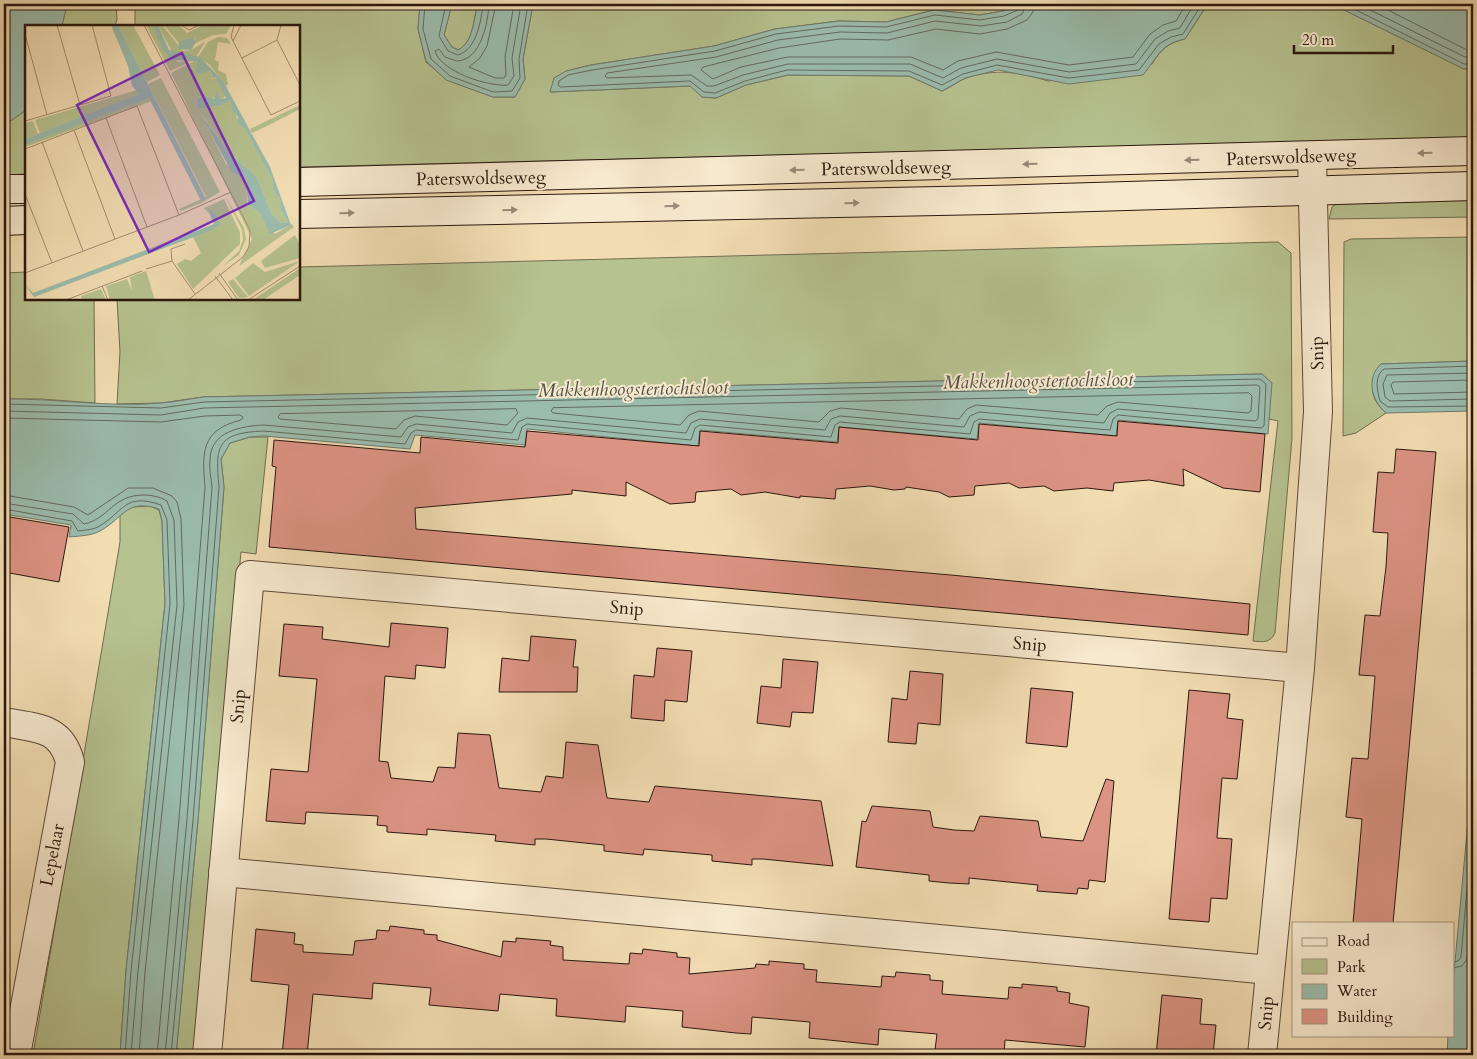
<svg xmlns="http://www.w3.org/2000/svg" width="1477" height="1059" font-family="Cardo,serif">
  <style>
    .green { fill: #b6c290; stroke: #706c4f }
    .water { fill: #9bbcad; stroke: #6e7a6d }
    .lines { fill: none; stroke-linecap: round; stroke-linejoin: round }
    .shore { stroke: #636a5e; stroke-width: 1 }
    .building { fill: #db9383; stroke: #2b170e }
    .street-casing { stroke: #5d4837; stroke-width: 30 }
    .secondary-casing { stroke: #2b170e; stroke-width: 30 }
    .street { stroke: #f7e9ce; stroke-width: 28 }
    .secondary { stroke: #f7e9ce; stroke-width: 28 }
    .oneway { fill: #9b8a78 }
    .labels { text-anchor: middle; stroke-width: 4; stroke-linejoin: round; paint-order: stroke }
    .street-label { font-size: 18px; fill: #2b170e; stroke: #f7e9ce }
    .water-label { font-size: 19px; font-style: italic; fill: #525146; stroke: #f7e9ce }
    .inset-road { fill: none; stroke: #a28e71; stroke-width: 1 }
    .view { fill: #7b2cbf; fill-opacity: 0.15; stroke: #7b2cbf; stroke-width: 2.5 }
    .inset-edge { fill: none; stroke: #2b170e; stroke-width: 2.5 }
  </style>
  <rect width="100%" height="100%" fill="#f2ddb3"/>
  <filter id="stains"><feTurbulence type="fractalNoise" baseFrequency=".004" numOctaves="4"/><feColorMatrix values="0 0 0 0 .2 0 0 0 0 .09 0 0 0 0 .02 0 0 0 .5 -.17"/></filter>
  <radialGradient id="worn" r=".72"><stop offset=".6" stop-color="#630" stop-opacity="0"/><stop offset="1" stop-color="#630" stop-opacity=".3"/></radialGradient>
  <g class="green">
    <polygon points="67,4 116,4 117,20 115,26 62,26"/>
    <path d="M135,4H420L418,29L426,62L447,80L493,97H515L525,79L523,59L533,4H1019L1003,11L980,15L934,10L886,22L839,21L775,29L714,46L591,65L567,71L554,78L551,92L691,86L702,97L716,98L746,85L788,75L909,76L942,91C950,88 958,81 966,78C996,68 1020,72 1048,81L1152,64C1161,49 1168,43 1185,39L1205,8L1212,4H1332L1464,69L1473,68V138L299,167V26H135Z"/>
    <path d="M452,4H478C473,19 474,42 458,50L452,47L444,35Z"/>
    <polygon points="26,110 26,174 4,175 4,122 12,120"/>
    <polygon points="1473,195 1473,217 1329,219 1332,207 1340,201"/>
    <path d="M1473,237V361L1381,364C1371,384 1367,396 1386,413L1356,433L1343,436L1344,242L1351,239Z"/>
    <path d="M1278,242L1291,253L1292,438L1275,633C1270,643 1264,642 1253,641L1278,421L1269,419L1271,383L1262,374L203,397L161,403L117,404L120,352L117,299H299V267Z"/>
    <polygon points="26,272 26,299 94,299 95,403 41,399 4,399 4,273"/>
    <polygon points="250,437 268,437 256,554 241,552 194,1055 176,1055 198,820 224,487 221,459 230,443"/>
    <polygon points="150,506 159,510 162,521 165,604 126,970 120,1055 33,1055 120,542 120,514 132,507"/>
  </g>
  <g class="water">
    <polygon points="8,4 67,4 62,26 26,26 26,110 12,120 4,122 4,9"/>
    <path d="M420,4H452L444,35L452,47L458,50C474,42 473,19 478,4H533L523,59L525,79L515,97H493L446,80L426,61L418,29Z"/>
    <path d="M1019,4H1212L1205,8L1185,39C1160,44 1158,57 1143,75L1069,84L998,70L965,78L942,91L909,76L788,75L746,85L716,98L702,97L690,86L550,92L554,78L566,71L591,65L714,46L775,29L839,21L886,22L934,10L980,15L1003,11Z"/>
    <polygon points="1332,4 1473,4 1473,68 1464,69"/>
    <path d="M1473,361V411L1386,413C1371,400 1366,378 1381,364Z"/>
    <path d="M1262,374L1272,383L1268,434L1118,420L1116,436L979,423L977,439L839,427L837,442L700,430L698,446L527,429L525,445L415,435L410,449L264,436L250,437L230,443L221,459L224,487L198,820L176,1055H120L126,971L165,604L162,521L159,509C126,498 124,518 100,531C91,536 78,536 69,537L71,525L4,514V399C56,398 109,408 161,403C175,402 189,399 203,397Z"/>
    <polygon points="1473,767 1473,1055 1447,1055 1448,1035 1453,1035 1453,983"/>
  </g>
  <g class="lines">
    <g class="shore">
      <polyline points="425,4 423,29 431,59 450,76 493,92 512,91 520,78 519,59 528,4"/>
      <path d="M446,4L439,36L448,51L458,55C477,49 481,21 483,4"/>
      <path d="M489,4C488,23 481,60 457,61L445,57L439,49L435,51C441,72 489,87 508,85L514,76L512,58L521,4"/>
      <polyline points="496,4 487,46 480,58 469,67 495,78 504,78 506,75 505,57 514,4"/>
      <polyline points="1020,4 1018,10 1004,16 980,20 935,15 886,27 839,26 776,34 715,51 592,70 568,75 559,81 558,85 560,87 690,81 704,92 715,93 745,81 787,70 909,71 942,85 963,74 997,65 1069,78 1139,70 1159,44 1171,37 1183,34 1202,4"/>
      <polyline points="1027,4 1022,14 1007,22 981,26 935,21 887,33 840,32 778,40 716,57 607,73 605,76 607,78 691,75 707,86 714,86 743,75 788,64 910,64 943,78 961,68 997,59 1069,72 1136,64 1155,39 1168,31 1180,28 1194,4"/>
      <polyline points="1034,4 1033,12 1027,20 1007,29 980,34 936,29 888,40 840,39 779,48 703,67 701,70 713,79 741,67 788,57 911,57 943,70 958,61 996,52 1069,65 1133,57 1150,34 1163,25 1176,21 1186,4"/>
      <polyline points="1344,4 1464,64 1473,64"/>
      <polyline points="1358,4 1465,57 1473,57"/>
      <polyline points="1376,4 1467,50 1473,50"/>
      <path d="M1473,366L1384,369C1374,376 1377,390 1380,401L1388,407L1473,406"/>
      <polyline points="1473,373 1387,375 1383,384 1385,397 1390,401 1473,399"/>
      <polyline points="1473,380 1393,382 1391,385 1394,394 1473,392"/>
      <polygon points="1249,393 1252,396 1251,411 1248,413 1118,402 1107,406 1098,415 976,405 967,409 959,419 841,408 830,411 819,422 699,411 689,415 680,425 553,413 551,411 553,408"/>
      <path d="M4,404L161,408L204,402L1260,379L1266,384L1264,426L1261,428L1118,415L1113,419L1110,430L979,419L974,422L970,434L840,422L835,425L831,437L700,425L695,428L691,440L527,424L522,427L518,440L416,430L411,433L405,444L264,431C217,433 215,445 219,487L193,820L171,1055"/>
      <polygon points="516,409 518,413 507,425 415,416 404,420 396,429 280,419 278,417 280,414"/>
      <path d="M4,411L161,415L204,408L1257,385L1260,387L1258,419L1255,421L1118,409L1110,413L1104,423L979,412L970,416L964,427L840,416L831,419L825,430L700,419L691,423L686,433L527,418L518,422L512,433L416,424L408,427L401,437L264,425C242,426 210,431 210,460C209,469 211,478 212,487L187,819L165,1055"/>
      <path d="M4,418L161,422L205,416L240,415L243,417L241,420C201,430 202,452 205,487L179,819L157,1055"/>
      <polyline points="4,495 74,507 88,515 128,488 153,488 172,496 177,502 181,519 184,605 145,972 139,1055"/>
      <path d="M4,503L73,514L84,524C109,519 112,495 144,495C152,495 160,497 167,501L174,520L177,605L138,971L131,1055"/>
      <path d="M4,509L72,521L78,531C84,530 92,530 98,527C124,512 124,492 161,505L167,520L170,604L131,971L125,1055"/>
      <polyline points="1453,962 1458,961 1461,957 1473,821"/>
      <polyline points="1453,968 1462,966 1467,959 1473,889"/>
    </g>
  </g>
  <g class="building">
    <polygon points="1118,421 1265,434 1260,492 1223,488 1183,469 1184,486 1149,480 1114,483 1113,491 1087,488 1054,491 1044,486 1019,488 1009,483 975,486 974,495 949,497 939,492 906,487 905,489 894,490 870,486 836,489 835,499 800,496 800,498 765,492 741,495 731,489 696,492 695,502 670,504 626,482 626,496 572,490 572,494 415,508 416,529 951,575 1250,604 1248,635 269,547 276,467 272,466 274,440 420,453 421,437 525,447 527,431 699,446 700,431 838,443 839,427 978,440 979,424 1117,436"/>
    <polygon points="1396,449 1436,452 1400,848 1393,923 1353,923 1362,819 1346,817 1352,758 1368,759 1375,676 1359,675 1365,615 1380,616 1386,567 1388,533 1373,532 1378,472 1394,473"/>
    <polygon points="4,516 69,527 59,582 4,572"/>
    <polygon points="391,623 448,628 445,668 416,665 415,679 385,676 379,761 388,762 391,778 433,782 438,767 455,768 458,733 490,735 499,788 541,792 546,776 563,778 566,742 598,745 607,798 649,802 655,786 821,801 833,866 763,859 752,859 752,865 712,861 712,855 644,849 643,855 604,851 604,845 546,839 535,839 535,845 495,841 496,835 438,830 427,829 427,835 387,832 387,826 377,825 378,816 306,812 305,824 266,821 271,769 308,772 317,679 279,676 284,624 323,627 322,639 389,647"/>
    <polygon points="531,636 576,640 573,667 578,667 577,692 499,692 502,658 529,661"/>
    <polygon points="657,648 692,651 687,702 665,700 664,721 631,718 634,675 654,677"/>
    <polygon points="783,659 818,662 813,713 792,712 790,727 757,723 761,686 781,688"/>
    <polygon points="910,671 943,674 940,725 918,723 916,744 888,742 892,698 907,700"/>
    <polygon points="1031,688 1073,692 1067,747 1026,743"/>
    <polygon points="1189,690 1230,694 1227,718 1243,720 1237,779 1222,778 1217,838 1232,839 1227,899 1211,898 1209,922 1169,919"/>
    <polygon points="1106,779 1114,781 1105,882 1089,880 1088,889 1078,888 1077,894 1037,891 1038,885 969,878 969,884 949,883 929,881 929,875 856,867 862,821 866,822 872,806 930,811 933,827 954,830 974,831 980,816 1038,821 1041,837 1083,841"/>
    <polygon points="390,926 424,930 424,934 437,935 437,940 501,957 503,941 516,942 516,938 551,941 550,945 563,947 563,960 629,964 630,953 642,954 643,949 677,953 677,957 690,958 689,974 755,968 756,964 769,965 769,961 804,964 804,969 817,970 816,982 881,987 882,976 895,977 896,972 930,975 930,980 943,981 942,994 1008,999 1009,987 1022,988 1022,984 1057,987 1057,991 1070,993 1069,1003 1089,1007 1085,1047 1005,1040 1004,1055 989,1055 935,1050 937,1034 879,1029 878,1045 809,1038 810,1022 752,1017 751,1034 736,1033 682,1027 683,1011 626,1006 625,1022 556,1016 557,999 500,994 498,1011 429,1005 431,988 373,983 372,999 313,994 307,1055 282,1055 289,985 251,981 256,929 295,933 294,944 303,945 303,952 353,955 355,941 376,939 377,930 389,931"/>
    <polygon points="1162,995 1202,999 1200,1024 1216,1025 1213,1055 1156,1055"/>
  </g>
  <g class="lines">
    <defs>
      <g id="street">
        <path d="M4,722C35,728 61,726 70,762L16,1055"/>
        <polyline points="223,872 1270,970"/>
        <polyline points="207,1055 250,575 1300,668"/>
        <polyline points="1262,1055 1300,668 1318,412 1312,157"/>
      </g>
      <g id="secondary">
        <polyline points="299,182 1473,151"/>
        <polyline points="4,189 26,189"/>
        <polyline points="299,214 989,200 1473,186"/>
        <polyline points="4,221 26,220"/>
      </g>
    </defs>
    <use href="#street" class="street-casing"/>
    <use href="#secondary" class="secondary-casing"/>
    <use href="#street" class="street"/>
    <use href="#secondary" class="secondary"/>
  </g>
  <defs><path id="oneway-solid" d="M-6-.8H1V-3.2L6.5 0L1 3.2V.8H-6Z" transform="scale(1.25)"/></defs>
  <g class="oneway">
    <use href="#oneway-solid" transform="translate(1425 153) rotate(178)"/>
    <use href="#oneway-solid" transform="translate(1192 160) rotate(178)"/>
    <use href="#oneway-solid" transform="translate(1030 164) rotate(178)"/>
    <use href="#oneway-solid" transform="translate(797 170) rotate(179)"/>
    <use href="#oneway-solid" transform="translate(852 203) rotate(-1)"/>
    <use href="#oneway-solid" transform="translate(672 206) rotate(-1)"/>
    <use href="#oneway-solid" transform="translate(510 210) rotate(-1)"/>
    <use href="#oneway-solid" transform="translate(347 213) rotate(-1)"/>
  </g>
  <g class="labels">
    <g class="street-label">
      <text transform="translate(1291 157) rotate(-2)" y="6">Paterswoldseweg</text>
      <text transform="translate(886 168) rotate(-1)" y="6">Paterswoldseweg</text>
      <text transform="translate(481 178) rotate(-1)" y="6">Paterswoldseweg</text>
      <text transform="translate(1317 353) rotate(-92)" y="6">Snip</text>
      <text transform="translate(627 608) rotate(5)" y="6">Snip</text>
      <text transform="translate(1030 644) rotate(5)" y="6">Snip</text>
      <text transform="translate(238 706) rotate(-85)" y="6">Snip</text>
      <text transform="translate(52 855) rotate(-79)" y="6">Lepelaar</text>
      <text transform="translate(1266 1013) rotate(-85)" y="6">Snip</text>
    </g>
    <g class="water-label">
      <text transform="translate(1038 380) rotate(-1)" y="7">Makkenhoogstertochtsloot</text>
      <text transform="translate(633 388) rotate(-1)" y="7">Makkenhoogstertochtsloot</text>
    </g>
  </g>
  <g transform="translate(25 25)">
    <rect width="275" height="275" fill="#f2ddb3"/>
    <path d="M93,0H108L135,50L122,57ZM121,0H128L141,29L154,37L169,35L145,46ZM133,0H137L158,26L166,25L180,17L171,32L147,27ZM139,0H154L162,8L178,0H206L201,9L188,10L171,18L169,13L153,17ZM193,12L202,13L206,19L193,17L190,35L194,37L193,45L201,49L203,59L201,61L185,40L173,32L183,17ZM171,35L175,47L186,46L187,54L191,52L202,68L197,75L193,68L188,74L175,71L172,74L175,84L198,80L206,75L214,99L220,104L248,156V165L256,176V186L263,197L256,198L247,190L232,152L205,129L175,87L201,139L221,155L222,178L236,189L250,209L267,199L269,202L214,241L227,214L146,48ZM136,53L195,167L176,178L156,186L154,184L181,172L123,59ZM112,65L114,69L105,74L15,108L10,95ZM122,72L127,76L0,122V120ZM275,80V84L240,102L227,108L225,104ZM8,96L13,109L0,114V98ZM200,171L219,203L221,214L214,230L198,241L214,226L218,215L217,205ZM199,174L215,207V219L168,264L152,239L160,234L166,236L176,228L168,212L196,200L179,183ZM270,210L275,220V233L240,243L236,236ZM275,236L224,271L210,253L228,238L240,247ZM275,243V250L238,275H228ZM121,246L130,275H85L81,261L102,254L107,266L105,252ZM208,254L223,272L214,273L203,257ZM76,264L81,275H57L56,271Z" fill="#b6c290"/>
    <path d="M86,0H93L181,174L176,176L124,73L0,120V114L114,69L107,61L103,41ZM128,0H133L144,25L175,32L198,56L245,142L266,200L245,209L236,189L223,179L221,155L206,146L175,88L205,129L232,152L247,190L256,198L263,197L256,186V176L248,165V156L220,104L212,98L213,92L207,85L206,75L198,80L175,84L172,82V74L178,70L189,74L192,66L196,74L201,73L191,52L187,53L186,46L170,49L172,36L146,35L137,24ZM168,13L171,17L166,25L153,24L154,16ZM186,184L196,200L182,207L9,272L0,260L8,268L189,199L184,187Z" fill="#9bbcad"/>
    <path class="inset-road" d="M32,0L55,80M119,0L225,205L224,222L218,232L163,275M156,0L164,5L174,0M209,0L206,12L246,90L275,76M256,0L252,15L275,60M0,9L22,90M208,16L216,0M217,33L252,15M81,93L122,202M0,96L86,71L67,0M49,105L90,214M17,117L58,226M0,124L112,81L154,190M0,169L27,238M147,236L170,269M121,244L147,236L146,224L160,219M0,248L154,190L206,167M194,248L213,275M190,251L208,275M77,261L83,275M41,275L117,246M223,275L275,241"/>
    <path class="view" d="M157,28L229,176L124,227L52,80Z"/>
    <rect width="275" height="275" class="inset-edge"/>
  </g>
  <rect width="1477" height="1059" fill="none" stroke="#f2ddb3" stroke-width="20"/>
  <rect x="5" y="5" width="1467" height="1049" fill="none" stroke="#2b170e" stroke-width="2.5"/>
  <rect x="10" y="10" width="1457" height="1039" fill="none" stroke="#2b170e"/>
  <rect x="1292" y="922" width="162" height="115" fill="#f7e9ce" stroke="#a59581"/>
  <rect x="1302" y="938" width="25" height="8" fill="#f7e9ce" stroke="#a59581"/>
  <text x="1337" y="946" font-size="15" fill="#2b170e">Road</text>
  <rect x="1302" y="959" width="25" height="15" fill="#b6c290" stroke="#a59581"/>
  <text x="1337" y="972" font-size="15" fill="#2b170e">Park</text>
  <rect x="1302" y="984" width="25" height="15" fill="#9bbcad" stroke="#a59581"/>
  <text x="1337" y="996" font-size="15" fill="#2b170e">Water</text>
  <rect x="1302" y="1009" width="25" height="15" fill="#db9383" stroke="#a59581"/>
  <text x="1337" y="1022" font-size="15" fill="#2b170e">Building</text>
  <path d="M1294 45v8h99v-8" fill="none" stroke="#2b170e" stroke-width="2.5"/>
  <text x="1302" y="45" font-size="15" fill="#2b170e" stroke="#f7e9ce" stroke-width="4" paint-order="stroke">20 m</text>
  <rect width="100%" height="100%" filter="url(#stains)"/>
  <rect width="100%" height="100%" fill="url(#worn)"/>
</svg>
